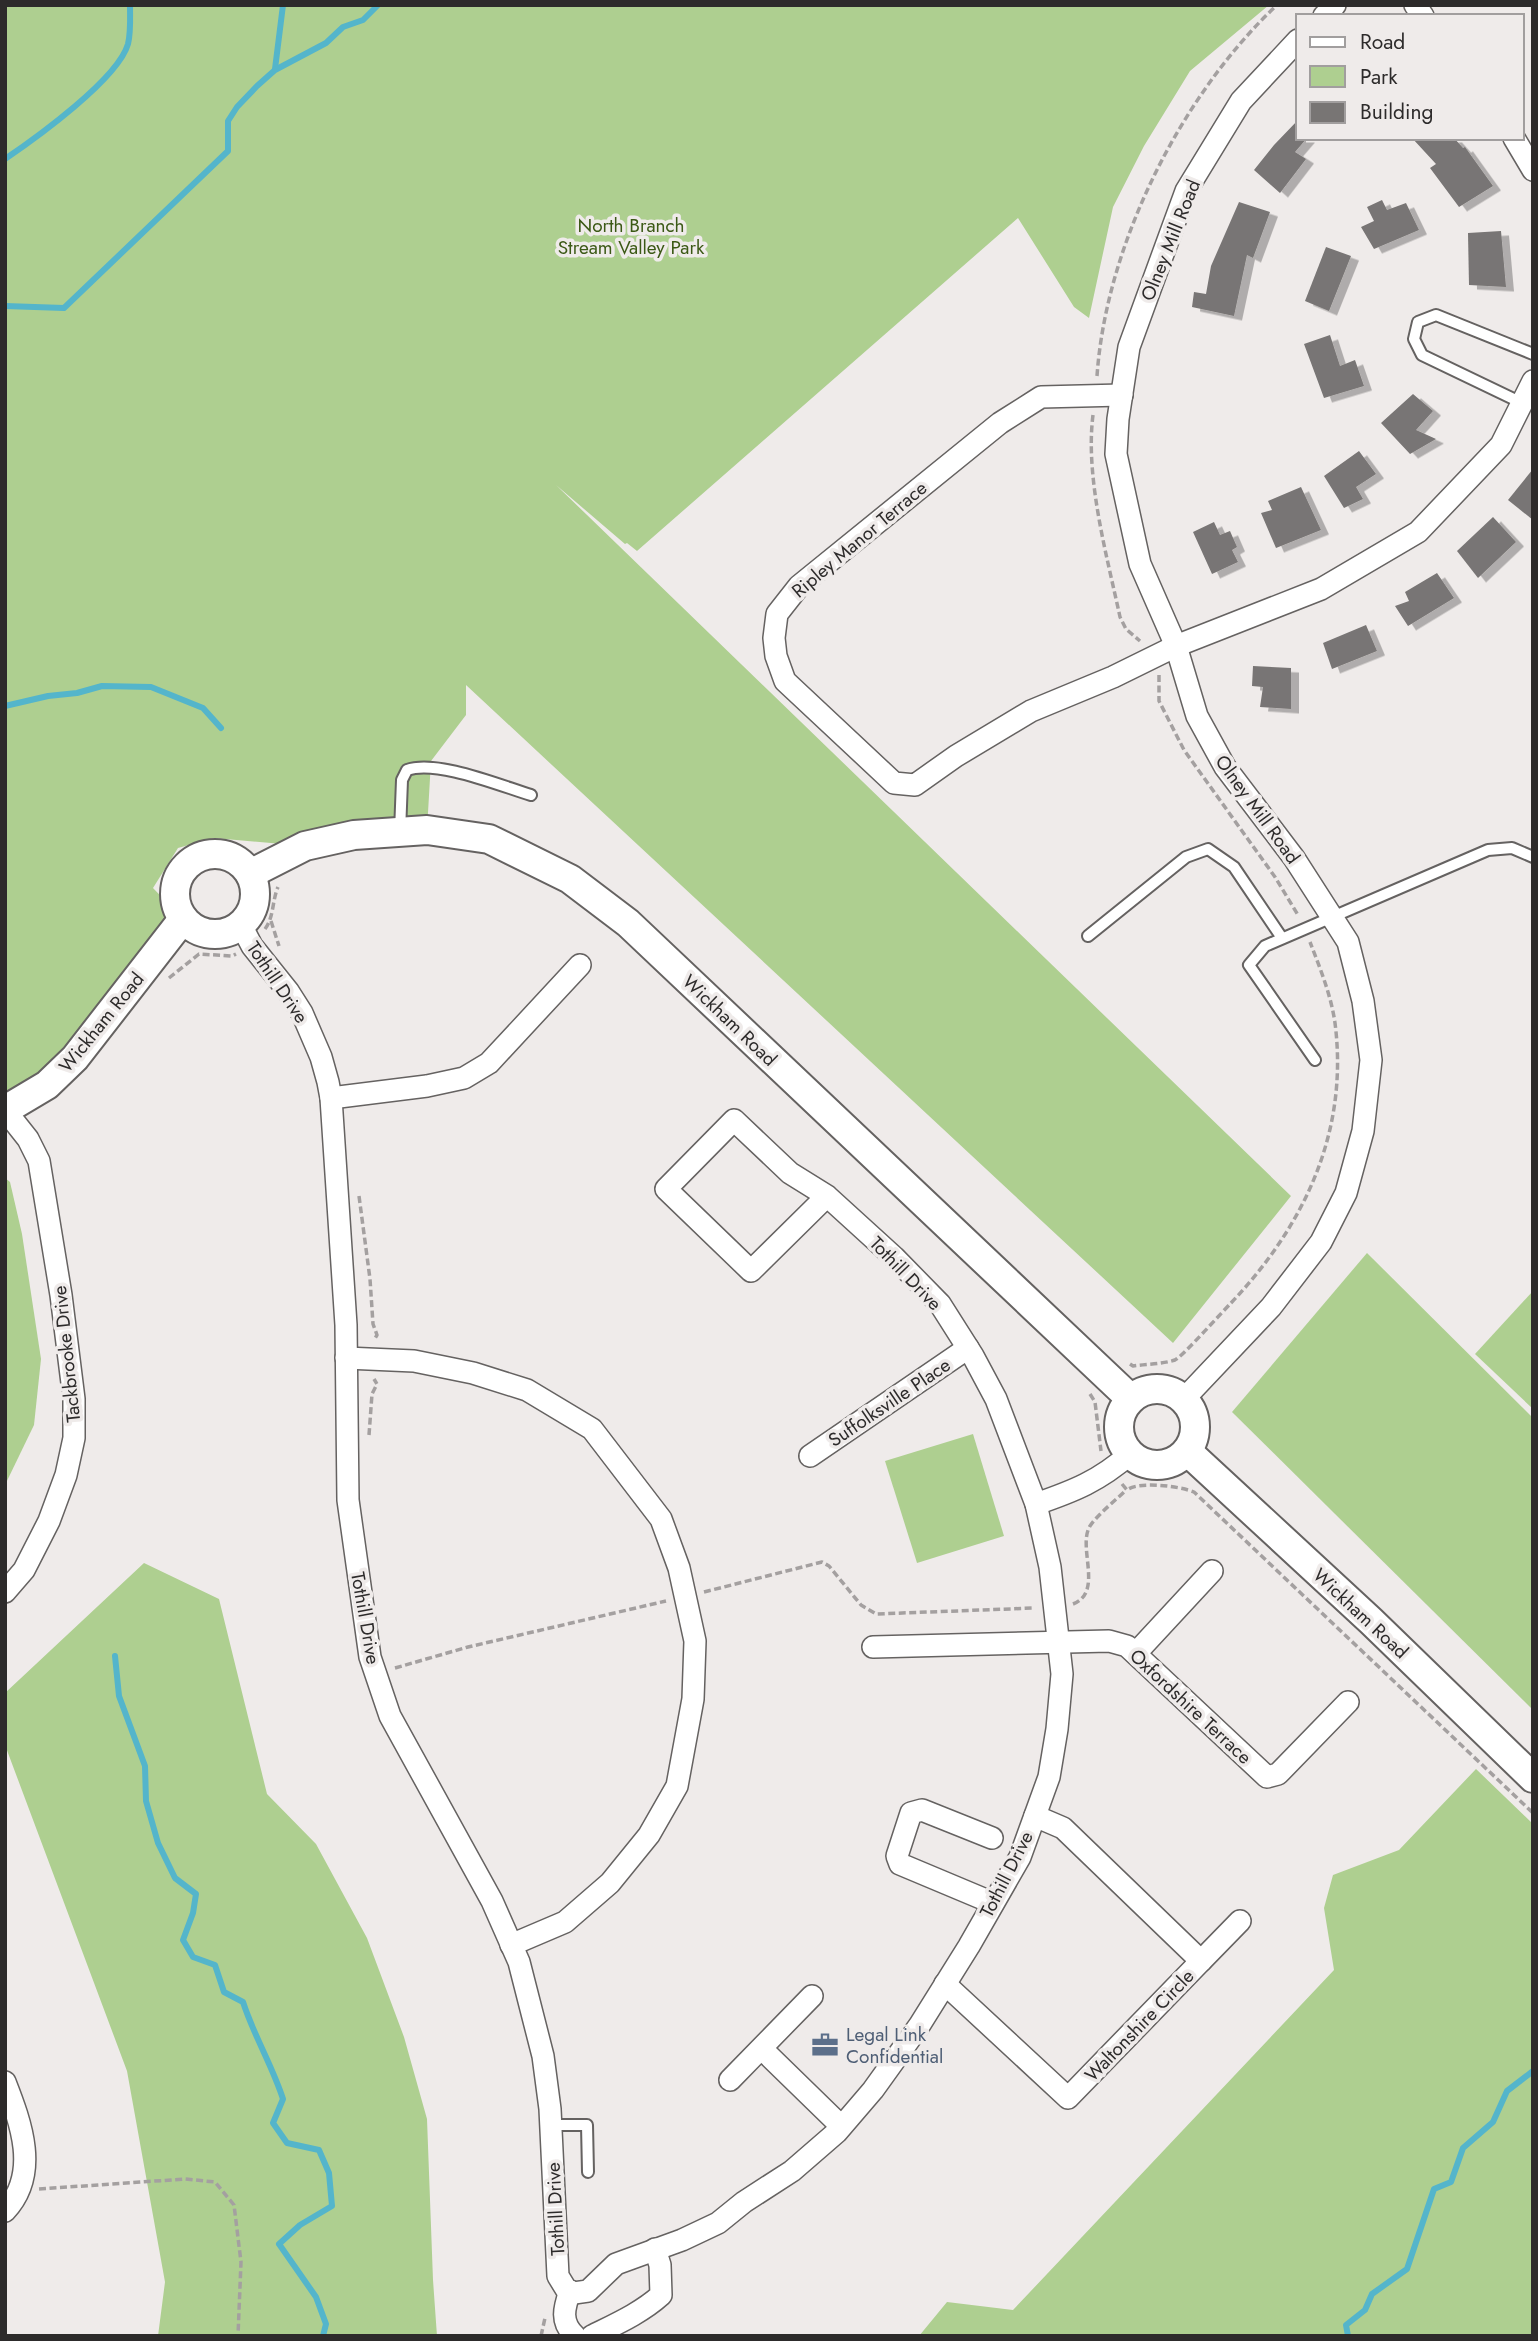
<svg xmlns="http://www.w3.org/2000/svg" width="1538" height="2341" font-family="Jost,sans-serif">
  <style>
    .green { fill: #aecf90 }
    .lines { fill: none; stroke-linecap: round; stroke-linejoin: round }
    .stream { stroke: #54b5cb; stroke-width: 6 }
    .building { fill: #787574; filter: url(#shadow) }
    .lane-casing { stroke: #656261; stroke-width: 14 }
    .street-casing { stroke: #656261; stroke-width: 24 }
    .secondary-casing { stroke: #656261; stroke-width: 32 }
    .path { stroke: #a4a0a0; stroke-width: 3.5; stroke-dasharray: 7 3.5; stroke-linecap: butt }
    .lane { stroke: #fff; stroke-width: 10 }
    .street { stroke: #fff; stroke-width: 21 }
    .secondary { stroke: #fff; stroke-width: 28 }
    .labels { text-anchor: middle; stroke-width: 7; stroke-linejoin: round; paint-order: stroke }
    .park-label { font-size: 19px; fill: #3b5915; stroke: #efebea }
    .street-label { font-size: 19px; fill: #2d2b2b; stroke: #efebea }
    .service-label { font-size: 19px; fill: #4e5e75; stroke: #efebea; text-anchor: start }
  </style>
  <defs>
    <filter id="shadow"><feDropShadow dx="8" dy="4.5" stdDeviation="0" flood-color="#0004"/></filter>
  </defs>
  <rect width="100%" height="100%" fill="#efebea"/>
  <g class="green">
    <polygon points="5,5 1269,5 1190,71 1144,146 1113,207 1089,318 1074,307 1018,218 637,551 627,543 625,544 556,485 1291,1196 1173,1343 466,685 466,715 431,761 427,830 305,846 214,838 178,848 153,888 183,919 116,1006 5,1110"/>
    <polygon points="5,1178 10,1182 22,1234 41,1359 34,1425 5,1485"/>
    <polygon points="1367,1253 1533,1418 1533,1710 1232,1412"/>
    <polygon points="1533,1291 1533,1409 1475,1354"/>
    <polygon points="973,1434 1004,1536 917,1563 885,1461"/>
    <polygon points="144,1563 219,1599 267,1794 316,1844 367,1938 404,2037 427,2119 433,2280 437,2336 158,2336 165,2282 127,2071 5,1745 5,1693"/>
    <polygon points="1476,1769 1533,1824 1533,2336 919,2336 947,2302 1013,2310 1334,1970 1324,1908 1333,1875 1399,1850"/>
  </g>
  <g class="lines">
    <g class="stream">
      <polyline points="275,69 283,5"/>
      <path d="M5,159C36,138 118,79 128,44C131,32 130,17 130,5"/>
      <polyline points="5,306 64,308 228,151 228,121 237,107 257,86 275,70 326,43 343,27 363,20 378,5"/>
      <polyline points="5,706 48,696 77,693 102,686 151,687 203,708 221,728"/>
      <path d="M115,1656L119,1696L145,1766L146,1801L158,1843L175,1878L196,1894L193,1913L183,1940L193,1957L215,1965L224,1992L243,2002C254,2036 272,2065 283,2099L273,2123L287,2143L319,2150L329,2173L332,2206L300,2225L279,2244L316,2297L326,2324L323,2336"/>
      <polyline points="1348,2336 1346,2325 1365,2310 1372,2294 1407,2269 1434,2189 1451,2182 1463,2148 1493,2122 1507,2091 1533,2071"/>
    </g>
  </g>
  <g class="building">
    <polygon points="1298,120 1298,138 1307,138 1295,152 1306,159 1280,193 1254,170 1274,145"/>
    <polygon points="1412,138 1454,138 1463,148 1465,147 1493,186 1459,207 1430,168 1436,164"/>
    <polygon points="1382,200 1387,210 1406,203 1419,230 1374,249 1361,227 1374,221 1367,207"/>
    <polygon points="1239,202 1270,212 1253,258 1247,255 1234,316 1192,307 1194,292 1206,294 1211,266"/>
    <polygon points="1501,231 1506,287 1469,285 1468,233"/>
    <polygon points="1326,247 1351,256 1329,311 1305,301"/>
    <polygon points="1330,335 1340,366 1355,360 1364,386 1324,398 1304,344"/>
    <polygon points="1413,394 1433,411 1416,430 1436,439 1410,454 1381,423"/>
    <polygon points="1359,451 1376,474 1356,487 1363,499 1344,508 1324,476"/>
    <polygon points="1533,469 1533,520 1508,500"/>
    <polygon points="1301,487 1321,530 1276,548 1261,513 1272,510 1268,501"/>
    <polygon points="1493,517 1516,542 1478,578 1457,551"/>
    <polygon points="1214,522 1220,535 1230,531 1237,547 1232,550 1238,562 1212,574 1193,532"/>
    <polygon points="1437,573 1454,598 1408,626 1395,606 1409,601 1405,592"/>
    <polygon points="1366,625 1377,651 1332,669 1323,643"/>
    <polygon points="1253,666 1291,668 1291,709 1260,707 1263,687 1252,686"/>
  </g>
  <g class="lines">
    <defs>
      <g id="lane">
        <polyline points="1522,403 1422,355 1414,339 1418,322 1436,315 1533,354"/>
        <path d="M400,832L402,780L407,770C436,759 501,786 531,795"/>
        <polyline points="1088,936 1186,857 1208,849 1234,867 1282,938"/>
        <polyline points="1315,1060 1249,965 1265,946 1488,850 1512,848 1533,857"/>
        <polyline points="551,2125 587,2125 588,2172"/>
      </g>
      <g id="street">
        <polyline points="1415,5 1423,16"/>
        <polyline points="1324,16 1335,5"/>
        <polyline points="1514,138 1533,170"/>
        <polyline points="1122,395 1041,397 1000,423 799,586 777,614 774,638 776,656 785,681 894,783 915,785 956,756 1031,711 1113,677 1176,646 1321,589 1418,532 1501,445 1533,381"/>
        <polyline points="241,925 252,946 288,991 302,1013 321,1057 328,1082 331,1098 346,1325 348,1500 370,1657 390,1716 492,1901 519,1962 543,2056 550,2109 558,2276 566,2289 574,2293 588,2291 616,2264 682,2240 718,2223 744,2202 792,2171 837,2132 873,2090 919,2026 969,1946 1020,1857 1049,1777 1057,1729 1062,1674 1050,1567 1036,1504 996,1399 973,1356 940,1304 894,1257 827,1196 790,1173 734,1120 666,1189 751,1271 827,1196"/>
        <polyline points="331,1098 427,1086 464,1078 489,1063 580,965"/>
        <polyline points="346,1358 414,1361 473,1373 527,1390 592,1429 661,1519 679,1568 695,1641 693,1699 677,1786 649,1835 610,1883 565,1922 511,1945"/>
        <polyline points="1183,1400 1271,1307 1321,1242 1346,1193 1363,1131 1371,1060 1363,1001 1348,942 1294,858 1225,767 1197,716 1176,646 1140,564 1116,454 1118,419 1129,347 1186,191 1241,101 1298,40"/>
        <polyline points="810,1456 968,1348"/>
        <path d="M1036,1504C1074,1491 1099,1481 1130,1454"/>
        <polyline points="5,1592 24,1570 49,1521 66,1475 74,1438 74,1399 61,1295 39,1161 28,1139 5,1110"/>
        <polyline points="873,1647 1109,1641 1127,1646 1267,1777 1278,1774 1348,1702"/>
        <polyline points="1136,1653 1212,1571"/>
        <polyline points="992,1838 922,1810 911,1813 897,1856 900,1864 993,1903"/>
        <polyline points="1201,1961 1240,1921"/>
        <polyline points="945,1984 1068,2098 1201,1961 1063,1828 1035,1816"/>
        <polyline points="762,2049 841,2126"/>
        <polyline points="730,2080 812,1996"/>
        <path d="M5,2082C21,2123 40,2174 5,2211"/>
        <path d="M570,2291C564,2308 560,2322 575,2336"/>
        <path d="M592,2336C616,2324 641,2313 661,2295L660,2265L655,2249"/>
      </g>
      <g id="secondary">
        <circle cx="215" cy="894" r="40"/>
        <polyline points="250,874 305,846 354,835 427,830 489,839 570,879 628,923 1131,1399"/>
        <polyline points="5,1110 47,1085 75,1058 183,919"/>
        <circle cx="1157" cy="1427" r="38"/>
        <polyline points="1187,1451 1371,1621 1533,1778"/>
      </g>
    </defs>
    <use href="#lane" class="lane-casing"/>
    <use href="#street" class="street-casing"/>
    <use href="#secondary" class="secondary-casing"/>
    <g class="path">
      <path d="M1097,376C1106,245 1181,95 1277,5"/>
      <path d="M1093,415C1085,478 1107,556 1120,617L1126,629L1140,641"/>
      <polyline points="1159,675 1159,701 1184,750 1275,877 1298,915"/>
      <polyline points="271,921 279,946"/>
      <path d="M265,929C274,917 272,901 278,887"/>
      <polyline points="169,978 199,954 232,956 236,954"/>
      <polyline points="359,1196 370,1279 373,1324 377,1335 374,1340"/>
      <path d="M1130,1364L1133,1366C1146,1364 1163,1364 1175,1360C1183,1356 1222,1312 1231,1303C1304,1226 1349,1132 1335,1023C1331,995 1320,968 1310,942"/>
      <polyline points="1090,1394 1095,1402 1101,1451"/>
      <polyline points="369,1435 372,1394 377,1384 374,1379"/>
      <path d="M1122,1484L1127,1490C1138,1481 1180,1486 1194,1492L1533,1813"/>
      <polyline points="704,1592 822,1562 829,1566 861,1605 876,1614 1034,1608"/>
      <path d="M1073,1604C1104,1592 1077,1547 1090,1526C1099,1513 1115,1501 1126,1490"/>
      <polyline points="395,1668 468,1647 666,1601"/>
      <polyline points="39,2189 185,2179 215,2182 234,2205 241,2262 238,2336"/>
      <polyline points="541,2336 545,2318"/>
    </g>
    <use href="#lane" class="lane"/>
    <use href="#street" class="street"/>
    <use href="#secondary" class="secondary"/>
  </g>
  <defs>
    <symbol id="office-bare" viewBox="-9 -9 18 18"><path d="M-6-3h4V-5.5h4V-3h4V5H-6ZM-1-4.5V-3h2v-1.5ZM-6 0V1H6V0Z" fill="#5c6f8a" stroke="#efebea" stroke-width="2.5" paint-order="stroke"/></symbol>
  </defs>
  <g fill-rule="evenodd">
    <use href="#office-bare" x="806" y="2026" width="38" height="38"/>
  </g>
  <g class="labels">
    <g class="park-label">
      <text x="631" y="232">North Branch<tspan x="631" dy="22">Stream Valley Park</tspan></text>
    </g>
    <g class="street-label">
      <text transform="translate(1170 240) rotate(-68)" y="7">Olney Mill Road</text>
      <text transform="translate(859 539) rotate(-40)" y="7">Ripley Manor Terrace</text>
      <text transform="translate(1258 809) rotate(54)" y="7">Olney Mill Road</text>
      <text transform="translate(278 982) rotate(56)" y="7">Tothill Drive</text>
      <text transform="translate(730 1020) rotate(44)" y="7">Wickham Road</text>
      <text transform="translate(101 1022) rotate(-51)" y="7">Wickham Road</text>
      <text transform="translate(906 1273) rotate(46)" y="7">Tothill Drive</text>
      <text transform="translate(66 1354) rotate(-96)" y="7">Tackbrooke Drive</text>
      <text transform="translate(889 1402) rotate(-34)" y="7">Suffolksville Place</text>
      <text transform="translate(1361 1613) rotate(43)" y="7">Wickham Road</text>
      <text transform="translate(366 1618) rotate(80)" y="7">Tothill Drive</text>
      <text transform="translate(1191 1706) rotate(43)" y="7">Oxfordshire Terrace</text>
      <text transform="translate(1006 1874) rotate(-63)" y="7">Tothill Drive</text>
      <text transform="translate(1139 2025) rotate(-46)" y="7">Waltonshire Circle</text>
      <text transform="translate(555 2209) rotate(-93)" y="7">Tothill Drive</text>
    </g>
    <g class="service-label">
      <text x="846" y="2041">Legal Link<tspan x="846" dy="22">Confidential</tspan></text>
    </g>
  </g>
  <rect width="1538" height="2341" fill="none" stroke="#2d2b2b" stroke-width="14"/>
  <rect x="1296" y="14" width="228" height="126" fill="#efebea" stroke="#a19e9e" stroke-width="2"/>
  <rect x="1310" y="37" width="35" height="10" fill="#ffffff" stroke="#a19e9e" stroke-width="2"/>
  <text x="1360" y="49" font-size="21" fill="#2d2b2b">Road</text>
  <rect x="1310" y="66" width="35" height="21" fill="#aecf90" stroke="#a19e9e" stroke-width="2"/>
  <text x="1360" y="84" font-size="21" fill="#2d2b2b">Park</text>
  <rect x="1310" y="102" width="35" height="21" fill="#787574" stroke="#a19e9e" stroke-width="2"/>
  <text x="1360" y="119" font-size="21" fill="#2d2b2b">Building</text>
</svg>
